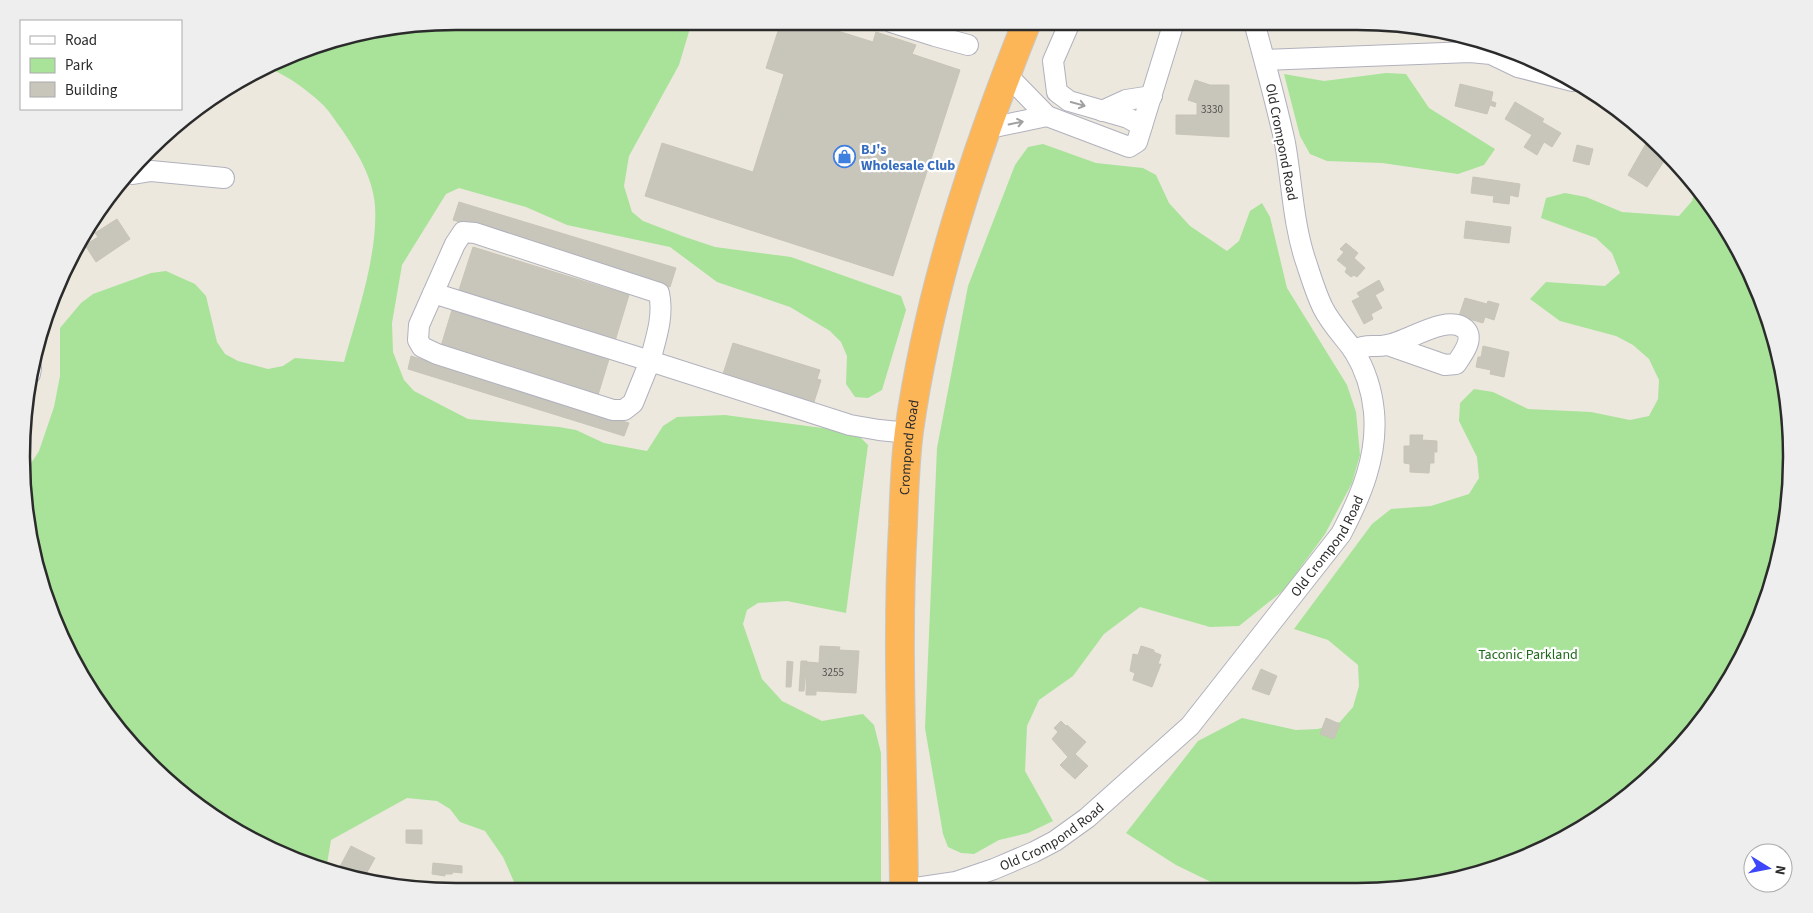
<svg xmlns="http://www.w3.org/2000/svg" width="1813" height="913" font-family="'Source Sans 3',sans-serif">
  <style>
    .green { fill: #a8e399 }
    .building { fill: #c8c6bb; stroke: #c8c4b6 }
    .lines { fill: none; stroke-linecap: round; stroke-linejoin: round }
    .minor-casing { stroke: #b1b1be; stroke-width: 22 }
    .highway-casing { stroke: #c8c8c8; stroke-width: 30 }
    .minor { stroke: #fff; stroke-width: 20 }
    .highway { stroke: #fdb657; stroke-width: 28 }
    .oneway { stroke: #a0a0a0 }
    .labels { text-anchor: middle; stroke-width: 4.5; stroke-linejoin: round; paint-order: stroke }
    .number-label { font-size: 11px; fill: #52524f }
    .street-label { font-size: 14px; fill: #2b2b2b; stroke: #fff }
    .shop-label { font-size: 14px; font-weight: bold; fill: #366cbe; stroke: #fff; text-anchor: start }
    .park-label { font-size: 14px; fill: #20681a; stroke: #fff }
    .rim { fill: none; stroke: #2b2b2b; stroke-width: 2.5 }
  </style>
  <rect width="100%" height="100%" fill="#ece8dd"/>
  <g class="green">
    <path d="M457,21H690L691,25L679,65L629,156L624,186L632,212L643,221L685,237L715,247L791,257L901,296L906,310L882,390L868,398L855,397L846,384L847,356L841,342L830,331L790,307L717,282L670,247L567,225L526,207L459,188L446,194L402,265L392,323L393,352L404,380L414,391L468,419L559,427L576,430L604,443L647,451L663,426L677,417L725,415L845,431L858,435L868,445L846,613L787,601L758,603L747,610L743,624L762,679L782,701L822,721L863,714L874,725L881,753V890L518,891L503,857L485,831L460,822L450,809L437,801L407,798L331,840L326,870L264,847L149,764L66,649L25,513L26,471L39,451L54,407L60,376V328L81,303L93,294L151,273L166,271L195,284L206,296L217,342L225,354L238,361L268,369L283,366L295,358L344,362C357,315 378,255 375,206C373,177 356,150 340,127C334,119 328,109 321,103C306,89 289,77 271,69L316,44Z"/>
    <polygon points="1386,73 1406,74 1429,108 1495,149 1484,165 1458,174 1382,163 1327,161 1310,154 1300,136 1284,74 1324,81"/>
    <polygon points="1043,144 1096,163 1143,168 1156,175 1169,203 1190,226 1227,251 1239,241 1250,211 1262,203 1270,217 1287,288 1347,385 1356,412 1360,455 1352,483 1325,534 1284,590 1239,626 1210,627 1140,607 1104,634 1073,676 1039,700 1027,726 1025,771 1053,821 1028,833 999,840 974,854 961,853 948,847 943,834 925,728 937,448 968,286 1015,165 1028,147"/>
    <polygon points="1696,187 1733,239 1769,316 1788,399 1791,485 1777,569 1747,649 1702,722 1621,802 1523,859 1414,888 1249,888 1211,882 1176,865 1126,833 1198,741 1242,718 1296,730 1318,729 1340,722 1353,707 1359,686 1358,665 1328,640 1294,629 1372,524 1391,509 1431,506 1469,494 1479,478 1477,457 1459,421 1460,403 1474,389 1493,392 1528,409 1591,412 1630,420 1649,416 1658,399 1659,380 1649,359 1633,345 1616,336 1560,321 1530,299 1546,282 1605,286 1620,273 1612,253 1596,238 1541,218 1546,198 1565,193 1586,197 1622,212 1679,216 1692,201"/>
  </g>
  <g class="building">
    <polygon points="781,22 809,22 873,42 876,32 916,45 912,54 960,70 893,276 645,196 662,143 753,172 784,74 766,68"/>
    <polygon points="1195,80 1210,85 1229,85 1229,137 1176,134 1176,115 1197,115 1197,103 1188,100"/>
    <polygon points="1460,84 1493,92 1491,101 1496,103 1495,107 1490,105 1487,114 1455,106"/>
    <polygon points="1515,102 1544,119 1542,122 1561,133 1552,147 1544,142 1537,155 1524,147 1532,135 1505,119"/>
    <polygon points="1651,139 1668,155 1647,187 1628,175 1648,140"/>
    <polygon points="1577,145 1593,149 1589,165 1573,161"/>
    <polygon points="1473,177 1520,184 1518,197 1510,195 1509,204 1493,202 1494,196 1471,193"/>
    <polygon points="459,202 676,268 670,287 453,220"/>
    <polygon points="117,219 130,239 96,262 85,245 98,237 95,233"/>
    <polygon points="1466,221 1511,227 1509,243 1464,238"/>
    <polygon points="1346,243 1358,253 1354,258 1365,268 1357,277 1354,275 1351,277 1345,272 1347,268 1337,260 1344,252 1340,249"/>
    <polygon points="473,247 629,295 615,341 458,293"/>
    <polygon points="1379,280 1384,290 1375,295 1382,308 1371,314 1373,319 1364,324 1352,301 1360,297 1357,293"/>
    <polygon points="1465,298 1487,304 1488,301 1499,304 1494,320 1485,317 1483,323 1459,316"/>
    <polygon points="452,310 609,359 598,395 441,346"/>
    <polygon points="733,343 820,370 817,379 821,380 814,402 723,374"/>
    <polygon points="1483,346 1509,352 1504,377 1490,374 1491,370 1476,367 1478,357 1481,357"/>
    <polygon points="411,356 629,423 624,436 408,369"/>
    <polygon points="1410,435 1423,435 1422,440 1437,441 1437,452 1434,452 1434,463 1430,463 1429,473 1410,472 1410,464 1404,463 1404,446 1410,446"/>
    <polygon points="820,646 840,647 839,650 859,651 856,693 816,691 816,695 806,695 807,662 819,663"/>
    <polygon points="1141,646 1154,650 1154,652 1161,655 1158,664 1161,664 1152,687 1133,680 1135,673 1130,671 1133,654 1138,655"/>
    <polygon points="787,661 793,662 791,687 786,687"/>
    <polygon points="801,661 807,661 804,691 799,691"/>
    <polygon points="1261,669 1277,676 1269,695 1252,689"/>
    <polygon points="1326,718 1340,724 1334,739 1320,734"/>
    <polygon points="1061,721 1066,726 1067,725 1086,742 1075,754 1088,766 1075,779 1060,765 1068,757 1052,739 1058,732 1054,728"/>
    <polygon points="406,830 422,830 422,844 406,843"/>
    <polygon points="351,846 375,858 366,874 362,872 359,879 336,874"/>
    <polygon points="433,863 462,866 462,873 453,872 452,874 445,874 445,876 432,874"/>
  </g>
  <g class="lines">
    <defs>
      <g id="minor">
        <polyline points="891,22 935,36 968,45"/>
        <polyline points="1070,22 1053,61 1057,92 1069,101 1128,118 1142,126"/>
        <polyline points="1265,60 1470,52 1491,54 1518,67 1573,81"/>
        <polyline points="1006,74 1047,116 1129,147 1137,142 1174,22"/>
        <polyline points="1102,111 1126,100 1152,96"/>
        <polyline points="985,129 1047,116"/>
        <polyline points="133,174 151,171 224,178"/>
        <path d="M433,293L650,361L633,403L624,410H613L437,354L422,347L418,340L419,325L455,244L463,232L475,233L659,293C664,316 656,338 650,361L850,425L879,430L909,433"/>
        <path d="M1353,350C1369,343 1372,348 1387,345C1406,343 1447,313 1465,329C1475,339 1462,355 1456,364L1445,365L1388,345"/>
        <polyline points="30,374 31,368"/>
        <path id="s1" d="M909,889L956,882L994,869L1034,852L1055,841L1087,818L1190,726L1341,534C1361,496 1378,456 1374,412C1372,391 1365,369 1354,351C1344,337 1331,324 1323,308C1316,294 1311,277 1306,262C1293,224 1292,182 1285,143C1276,102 1265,62 1254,22"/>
      </g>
      <g id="highway">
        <path id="s2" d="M904,889C903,768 896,646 903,525C904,494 905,462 909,431C929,290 974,154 1027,22"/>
      </g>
    </defs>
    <use href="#minor" class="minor-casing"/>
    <use href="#highway" class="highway-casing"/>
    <use href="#minor" class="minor"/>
    <use href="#highway" class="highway"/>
  </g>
  <defs><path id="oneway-shaft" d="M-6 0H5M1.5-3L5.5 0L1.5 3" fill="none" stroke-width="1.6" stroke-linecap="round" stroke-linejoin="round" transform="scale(1.25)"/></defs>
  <g class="oneway">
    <use href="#oneway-shaft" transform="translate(1078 104) rotate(15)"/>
    <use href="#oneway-shaft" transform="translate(1016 123) rotate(-12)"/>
  </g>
  <defs>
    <symbol id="shop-ring" viewBox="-11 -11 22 22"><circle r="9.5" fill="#fff" stroke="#3f7fe0" stroke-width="1.5"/><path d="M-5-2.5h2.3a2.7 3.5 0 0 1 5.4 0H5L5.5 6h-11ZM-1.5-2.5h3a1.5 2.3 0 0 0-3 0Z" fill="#3f7fe0"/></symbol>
  </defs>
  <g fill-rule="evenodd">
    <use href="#shop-ring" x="832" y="144" width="25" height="25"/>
  </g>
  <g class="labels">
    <g class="number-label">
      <text x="1212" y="113">3330</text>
      <text x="833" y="676">3255</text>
    </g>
    <g class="street-label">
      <text transform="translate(1282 142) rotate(79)" y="5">Old Crompond Road</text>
      <text dy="5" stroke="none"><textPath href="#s2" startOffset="442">Crompond Road</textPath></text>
      <text dy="5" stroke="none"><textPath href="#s1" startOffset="559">Old Crompond Road</textPath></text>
      <text dy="5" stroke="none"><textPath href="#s1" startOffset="154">Old Crompond Road</textPath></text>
    </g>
    <g class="shop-label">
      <text x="861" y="154">BJ's<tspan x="861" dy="16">Wholesale Club</tspan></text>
    </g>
    <g class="park-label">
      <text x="1528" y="659">Taconic Parkland</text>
    </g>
  </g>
  <path d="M0 0H1813V913H0ZM456 30H1357A426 426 0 0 1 1783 456V457A426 426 0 0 1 1357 883H456A426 426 0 0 1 30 457V456A426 426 0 0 1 456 30Z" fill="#eee" fill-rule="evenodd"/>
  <path class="rim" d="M456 30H1357A426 426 0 0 1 1783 456V457A426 426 0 0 1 1357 883H456A426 426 0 0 1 30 457V456A426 426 0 0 1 456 30Z"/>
  <rect x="20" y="20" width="162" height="90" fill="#ffffff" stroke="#aaaaaa"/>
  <rect x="30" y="36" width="25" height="8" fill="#ffffff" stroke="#aaaaaa"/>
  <text x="65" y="45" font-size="15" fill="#2b2b2b">Road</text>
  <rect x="30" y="58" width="25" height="15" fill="#a8e399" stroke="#aaaaaa"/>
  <text x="65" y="70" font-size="15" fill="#2b2b2b">Park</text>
  <rect x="30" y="82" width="25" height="15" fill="#c8c6bb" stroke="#aaaaaa"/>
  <text x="65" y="95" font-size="15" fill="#2b2b2b">Building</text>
  <g transform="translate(1768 868) rotate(100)"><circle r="24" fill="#ffffff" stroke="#aaaaaa"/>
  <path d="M0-4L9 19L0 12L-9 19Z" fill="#3d46f9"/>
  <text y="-8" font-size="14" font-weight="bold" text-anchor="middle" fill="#2b2b2b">N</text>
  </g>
</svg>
